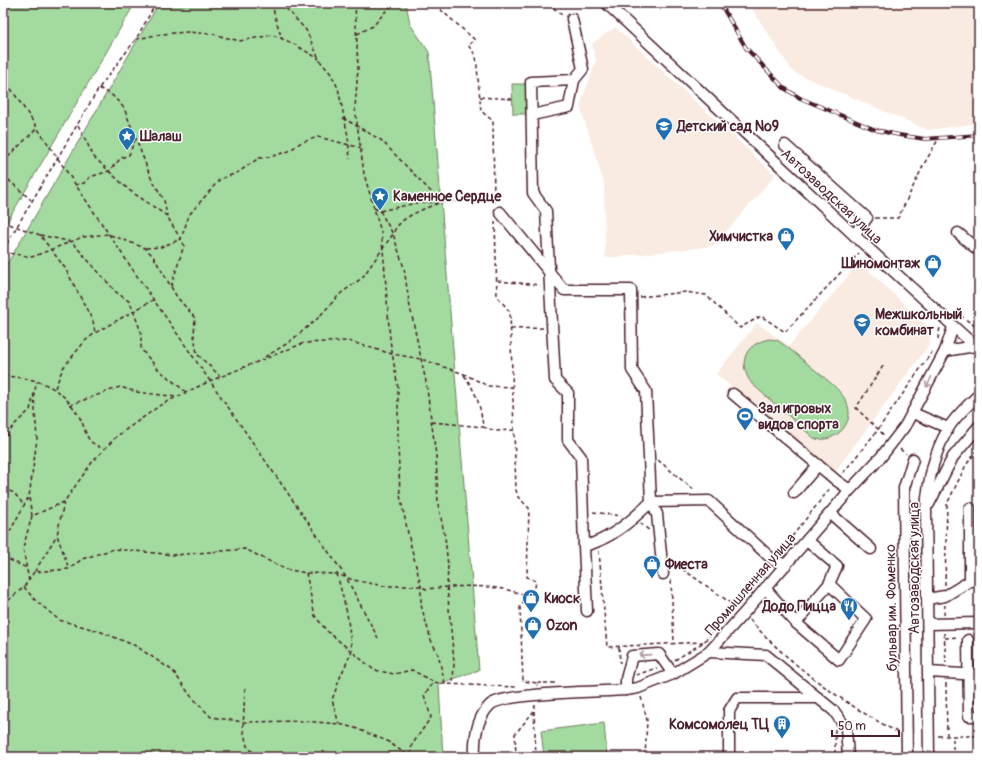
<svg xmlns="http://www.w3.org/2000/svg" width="982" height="760" font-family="Pangolin,sans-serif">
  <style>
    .built { fill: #f9ebe1 }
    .green { fill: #a2da9f; stroke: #767c65 }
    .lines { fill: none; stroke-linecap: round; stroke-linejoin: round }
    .minor-casing { stroke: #4a1f2b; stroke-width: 13 }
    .path { stroke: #4a1f2b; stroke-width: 1.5; stroke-dasharray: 4 3; stroke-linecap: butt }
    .minor { stroke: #fff; stroke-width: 10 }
    .rail-casing { stroke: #4a1f2b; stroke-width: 4 }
    .rail { stroke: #fff; stroke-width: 2.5; stroke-dasharray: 8; stroke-linecap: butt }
    .oneway { stroke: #ae9aa0 }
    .labels { text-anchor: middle; stroke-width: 3; stroke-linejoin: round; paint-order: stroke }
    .poi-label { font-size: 14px; font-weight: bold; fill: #4a1f2b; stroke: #fff; text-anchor: start }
    .street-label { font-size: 14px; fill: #4a1f2b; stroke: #fff }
  </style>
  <rect width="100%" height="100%" fill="#fff"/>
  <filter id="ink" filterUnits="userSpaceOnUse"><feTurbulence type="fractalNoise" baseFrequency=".025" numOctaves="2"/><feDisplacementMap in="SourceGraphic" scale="8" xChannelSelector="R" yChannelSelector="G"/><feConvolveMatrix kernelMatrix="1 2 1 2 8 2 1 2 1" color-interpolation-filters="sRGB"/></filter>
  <g filter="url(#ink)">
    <g class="built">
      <polygon points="748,3 979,3 979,123 928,130 793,72"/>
      <polygon points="615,27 775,175 714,246 605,258 604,183 580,106 596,61 592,44"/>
      <polygon points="860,262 931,330 929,345 834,473 716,374 757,323 789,346"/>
    </g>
    <g class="green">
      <polygon points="3,3 135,3 3,229"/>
      <polygon points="159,3 406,3 410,24 429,52 479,670 439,684 443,757 3,757 3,271"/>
      <polygon points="512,84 527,84 527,114 513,114"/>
      <path d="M769,339L777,340L783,344C794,352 804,361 815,370C832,384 862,404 843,429C836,437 825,441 815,439L752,384C737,364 744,344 769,339Z"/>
      <polygon points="604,723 607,757 544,757 541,731"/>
    </g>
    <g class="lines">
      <defs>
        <g id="minor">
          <polyline points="606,3 854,235 975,346"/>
          <path d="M572,19L583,69L574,80L531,82L533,193L546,211L555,380L568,393V440L581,457L584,546C610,540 632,520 651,502L657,514L663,574"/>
          <polyline points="532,115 569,107 574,80"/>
          <polyline points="785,145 867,218 854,235"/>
          <polyline points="500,212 564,290 631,290 632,370 646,391 651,502 709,501 773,560 786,565"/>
          <polyline points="958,233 979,251"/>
          <polyline points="945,351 975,346 979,349"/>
          <polyline points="733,394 837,481 850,490"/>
          <polyline points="913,413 948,428"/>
          <polyline points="794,493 818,465"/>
          <polyline points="929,504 953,457 979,426"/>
          <polyline points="970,508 970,581"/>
          <polyline points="830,513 871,549"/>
          <polyline points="807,540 837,566 829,584 796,623 839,660 866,619 829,584"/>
          <polyline points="584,546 587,611"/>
          <polyline points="765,588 796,623"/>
          <polyline points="927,599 945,596 970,581 979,580"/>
          <polyline points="928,624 979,623"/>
          <polyline points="968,640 969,716 979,716"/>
          <polyline points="709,652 766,655 834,711 846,728 848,757"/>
          <polyline points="929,672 979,675"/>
          <polyline points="626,690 626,679 632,656 659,654 673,674"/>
          <path d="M475,757C474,739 476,719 490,705C503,692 602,692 626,690L638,688L673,674L709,652L744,613L850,490L881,457L905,426L945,351L953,327"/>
          <polyline points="729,757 729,711 737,698 819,698"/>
          <polyline points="907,757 904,488 913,459"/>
          <path d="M929,757L926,509C928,481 933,454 948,429C955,416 969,405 979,394"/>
        </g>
      </defs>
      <use href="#minor" class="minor-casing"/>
      <g class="path">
        <polyline points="273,3 274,14 282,39"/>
        <polyline points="281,3 306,30 320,61 331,74 338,88 348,136 350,159"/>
        <polyline points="355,3 358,68 355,108 364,174 381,232 384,260 390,340 398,388 398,443 400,495 409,538 421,586 421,605 431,640 438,654 445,684"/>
        <polyline points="437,3 442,11 475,40 468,45 476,56 481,111 493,121 494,205"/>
        <polyline points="548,3 563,16"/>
        <polyline points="357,34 373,26 393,3"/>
        <polyline points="136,39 162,34 187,32 213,34 239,41 273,35 292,43 319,59"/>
        <polyline points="3,77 135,273 346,577 378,638"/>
        <polyline points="99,88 113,96 124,108 151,178 164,200 167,216"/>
        <polyline points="480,97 512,99"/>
        <polyline points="343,118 381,140 441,202"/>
        <polyline points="78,125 94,157 129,190 167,216 184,245 171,287"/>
        <polyline points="3,162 37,128"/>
        <polyline points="3,175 31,200"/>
        <polyline points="75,185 84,183 90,177 109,171 121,158 129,155 136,137"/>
        <polyline points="442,202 494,198"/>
        <polyline points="374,208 380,211 416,203 439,202"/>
        <polyline points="380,211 393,234 404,268 409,302 426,382 436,455 438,504 445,537 448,566 447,587 454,662 453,684"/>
        <polyline points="875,218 898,218 924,164 939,138"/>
        <polyline points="495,221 497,296 510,312 516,490 518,497 529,508 527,577 536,581 535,587 520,607 523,681 537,683 537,686"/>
        <polyline points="3,222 40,235 65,268 93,321 95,333"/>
        <polyline points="40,235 72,242 116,292 130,302 141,332 141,349 158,369 186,392"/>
        <polyline points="146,248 161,247 181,239 189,215 220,179 237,173 259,158 270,157 289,151 300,143 318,137 361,148"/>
        <polyline points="3,250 99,88 136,39 156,3"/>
        <polyline points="3,252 32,257 83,237 108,234 145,248 153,256 177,297 195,318 194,335 197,354 220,376"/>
        <polyline points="498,281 540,285"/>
        <polyline points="640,297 686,292 706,295 740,328 761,316 785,332 859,253"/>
        <polyline points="955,315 957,313 979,329"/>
        <polyline points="511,329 543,328"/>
        <polyline points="938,339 940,327"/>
        <path d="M265,357L288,343L317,319L340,294L362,278L393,234C399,216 425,209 441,202"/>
        <polyline points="883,366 856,408 885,436"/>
        <path d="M464,375C476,392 481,406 483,427L496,431L514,430"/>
        <path d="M3,376C38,378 61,385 80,418C88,433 83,442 105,449"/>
        <polyline points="55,388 63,368 85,341 95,333 153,300"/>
        <polyline points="70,405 120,387 137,392 177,397"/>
        <polyline points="432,422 483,427"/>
        <polyline points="3,442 14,425 30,410 37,382"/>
        <polyline points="900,449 906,454"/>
        <polyline points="658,460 695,491"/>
        <polyline points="843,473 877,431 934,349"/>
        <polyline points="3,488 14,493 24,505"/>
        <polyline points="64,502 57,535 69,569"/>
        <polyline points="593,512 621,516"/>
        <polyline points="32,516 29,497 37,439 34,395"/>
        <polyline points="640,523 650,531"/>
        <polyline points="3,544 28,498"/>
        <polyline points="599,551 607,647 703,642"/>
        <polyline points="779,553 831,487"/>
        <polyline points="3,557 27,568"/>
        <polyline points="671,561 735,606"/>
        <polyline points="35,571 57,535"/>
        <polyline points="306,573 315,616 327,631 374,670 394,674 412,670 434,682 445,684 516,687"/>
        <polyline points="337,574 347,613 352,651 341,675 332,700 339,724"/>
        <polyline points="671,580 674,642"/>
        <polyline points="29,581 23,548 32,516 64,502 93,461 117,436 162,404 210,381 304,343 348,341 392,354 421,359 464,374 488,386 513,387"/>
        <polyline points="945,585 947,504 966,465 979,448"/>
        <polyline points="24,587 34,599 59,620 99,631 136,646 173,671 190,695 211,717 243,722 304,721 339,724 355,728 387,741 410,757"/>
        <path d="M3,605L24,587L34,572L69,569L82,559L114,549L175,555L245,549L285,569L306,573L337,574L353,580L384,586H421L426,589C455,586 496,583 523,595"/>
        <polyline points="944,615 945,605"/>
        <path d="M750,620C790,665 843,703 897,732"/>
        <polyline points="944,633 946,663"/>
        <polyline points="945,638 959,637"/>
        <polyline points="619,647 620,663"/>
        <polyline points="675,660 704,642 767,567"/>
        <polyline points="636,675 657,668"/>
        <polyline points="537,683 555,683"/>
        <polyline points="946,683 947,735"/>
        <polyline points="245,688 243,729 247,746 257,757"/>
        <polyline points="641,697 647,720 645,757"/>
        <polyline points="534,711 536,757"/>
        <polyline points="835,729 835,757"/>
        <polyline points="938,736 979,736"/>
        <polyline points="410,755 412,745 431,717 424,695 434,682"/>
        <polyline points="516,757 515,734 534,711 535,705"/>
        <polyline points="953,757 953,737"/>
      </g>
      <use href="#minor" class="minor"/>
      <defs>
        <polyline id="rail" points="720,3 746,48 784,88 800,98 876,130 899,135 925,139 979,135"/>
      </defs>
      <use href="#rail" class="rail-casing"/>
      <use href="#rail" class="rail"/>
    </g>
    <defs><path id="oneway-shaft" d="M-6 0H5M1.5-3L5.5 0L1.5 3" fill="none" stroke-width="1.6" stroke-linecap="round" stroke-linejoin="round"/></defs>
    <g class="oneway">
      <use href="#oneway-shaft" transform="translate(929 382) rotate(116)"/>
      <use href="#oneway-shaft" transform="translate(645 655) rotate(176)"/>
    </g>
  </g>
  <defs>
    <symbol id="school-pin" viewBox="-11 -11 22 30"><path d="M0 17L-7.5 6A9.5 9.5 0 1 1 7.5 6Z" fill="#1f6fb2" stroke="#fff"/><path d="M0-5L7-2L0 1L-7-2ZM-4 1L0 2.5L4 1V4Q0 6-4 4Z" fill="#fff"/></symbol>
    <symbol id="sight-pin" viewBox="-11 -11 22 30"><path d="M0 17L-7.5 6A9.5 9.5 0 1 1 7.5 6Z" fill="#1f6fb2" stroke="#fff"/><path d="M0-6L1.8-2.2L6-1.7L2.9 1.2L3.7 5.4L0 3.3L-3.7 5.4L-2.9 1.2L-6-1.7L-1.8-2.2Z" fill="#fff"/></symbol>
    <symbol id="shop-pin" viewBox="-11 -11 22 30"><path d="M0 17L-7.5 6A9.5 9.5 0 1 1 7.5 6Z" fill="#1f6fb2" stroke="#fff"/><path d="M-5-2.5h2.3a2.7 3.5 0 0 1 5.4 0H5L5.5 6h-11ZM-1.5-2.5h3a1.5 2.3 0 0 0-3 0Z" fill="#fff"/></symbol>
    <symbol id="stadium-pin" viewBox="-11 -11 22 30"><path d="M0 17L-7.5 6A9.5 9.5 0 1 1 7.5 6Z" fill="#1f6fb2" stroke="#fff"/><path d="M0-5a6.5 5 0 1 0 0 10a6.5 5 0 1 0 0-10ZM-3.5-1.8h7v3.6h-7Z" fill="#fff"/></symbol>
    <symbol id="restaurant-pin" viewBox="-11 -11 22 30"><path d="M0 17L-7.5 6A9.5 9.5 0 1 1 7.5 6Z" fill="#1f6fb2" stroke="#fff"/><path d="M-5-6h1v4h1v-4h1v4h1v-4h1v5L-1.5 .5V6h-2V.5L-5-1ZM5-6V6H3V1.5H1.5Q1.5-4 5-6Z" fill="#fff"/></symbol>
    <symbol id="building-pin" viewBox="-11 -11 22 30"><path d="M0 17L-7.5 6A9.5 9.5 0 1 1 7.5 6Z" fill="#1f6fb2" stroke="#fff"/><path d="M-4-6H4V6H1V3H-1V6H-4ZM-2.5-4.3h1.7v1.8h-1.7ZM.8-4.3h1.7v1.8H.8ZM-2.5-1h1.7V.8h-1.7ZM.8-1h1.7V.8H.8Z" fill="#fff"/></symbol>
  </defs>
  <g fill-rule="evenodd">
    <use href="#school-pin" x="654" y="116" width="20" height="27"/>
    <use href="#sight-pin" x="117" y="126" width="20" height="27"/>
    <use href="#sight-pin" x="370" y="186" width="20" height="27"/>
    <use href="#shop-pin" x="776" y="226" width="20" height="27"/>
    <use href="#shop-pin" x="923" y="253" width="20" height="27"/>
    <use href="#school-pin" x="852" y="312" width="20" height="27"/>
    <use href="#stadium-pin" x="735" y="406" width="20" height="27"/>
    <use href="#shop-pin" x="642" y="554" width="20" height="27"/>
    <use href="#shop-pin" x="521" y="588" width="20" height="27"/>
    <use href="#restaurant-pin" x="839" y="596" width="20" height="27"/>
    <use href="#shop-pin" x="523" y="615" width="20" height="27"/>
    <use href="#building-pin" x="772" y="714" width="20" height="27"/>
  </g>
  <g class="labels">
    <g class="poi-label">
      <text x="677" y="131">Детский сад №9</text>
      <text x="140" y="141">Шалаш</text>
      <text x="393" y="201">Каменное Сердце</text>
      <text x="773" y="241" text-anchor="end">Химчистка</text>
      <text x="920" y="268" text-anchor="end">Шиномонтаж</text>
      <text x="875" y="319">Межшкольный<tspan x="875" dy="16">комбинат</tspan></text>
      <text x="758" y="413">Зал игровых<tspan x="758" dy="16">видов спорта</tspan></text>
      <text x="665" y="569">Фиеста</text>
      <text x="544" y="603">Киоск</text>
      <text x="836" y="611" text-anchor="end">Додо Пицца</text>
      <text x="546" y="630">Ozon</text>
      <text x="769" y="729" text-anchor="end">Комсомолец ТЦ</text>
    </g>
    <g class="street-label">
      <text transform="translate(832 196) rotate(43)" y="5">Автозаводская улица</text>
      <text transform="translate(914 568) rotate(-90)" y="5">Автозаводская улица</text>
      <text transform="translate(750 584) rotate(-49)" y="5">Промышленная улица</text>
      <text transform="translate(891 608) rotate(-91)" y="5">бульвар им. Фоменко</text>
    </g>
  </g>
  <rect width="982" height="760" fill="none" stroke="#fff" stroke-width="16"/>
  <rect x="8" y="8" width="966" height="744" fill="none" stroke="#4a1f2b" stroke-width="1.5" filter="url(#ink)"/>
  <path d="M832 730v6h67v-6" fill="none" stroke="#4a1f2b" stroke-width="2"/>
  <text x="838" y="730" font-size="12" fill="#4a1f2b" stroke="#ffffff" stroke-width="3" paint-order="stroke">50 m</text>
</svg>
